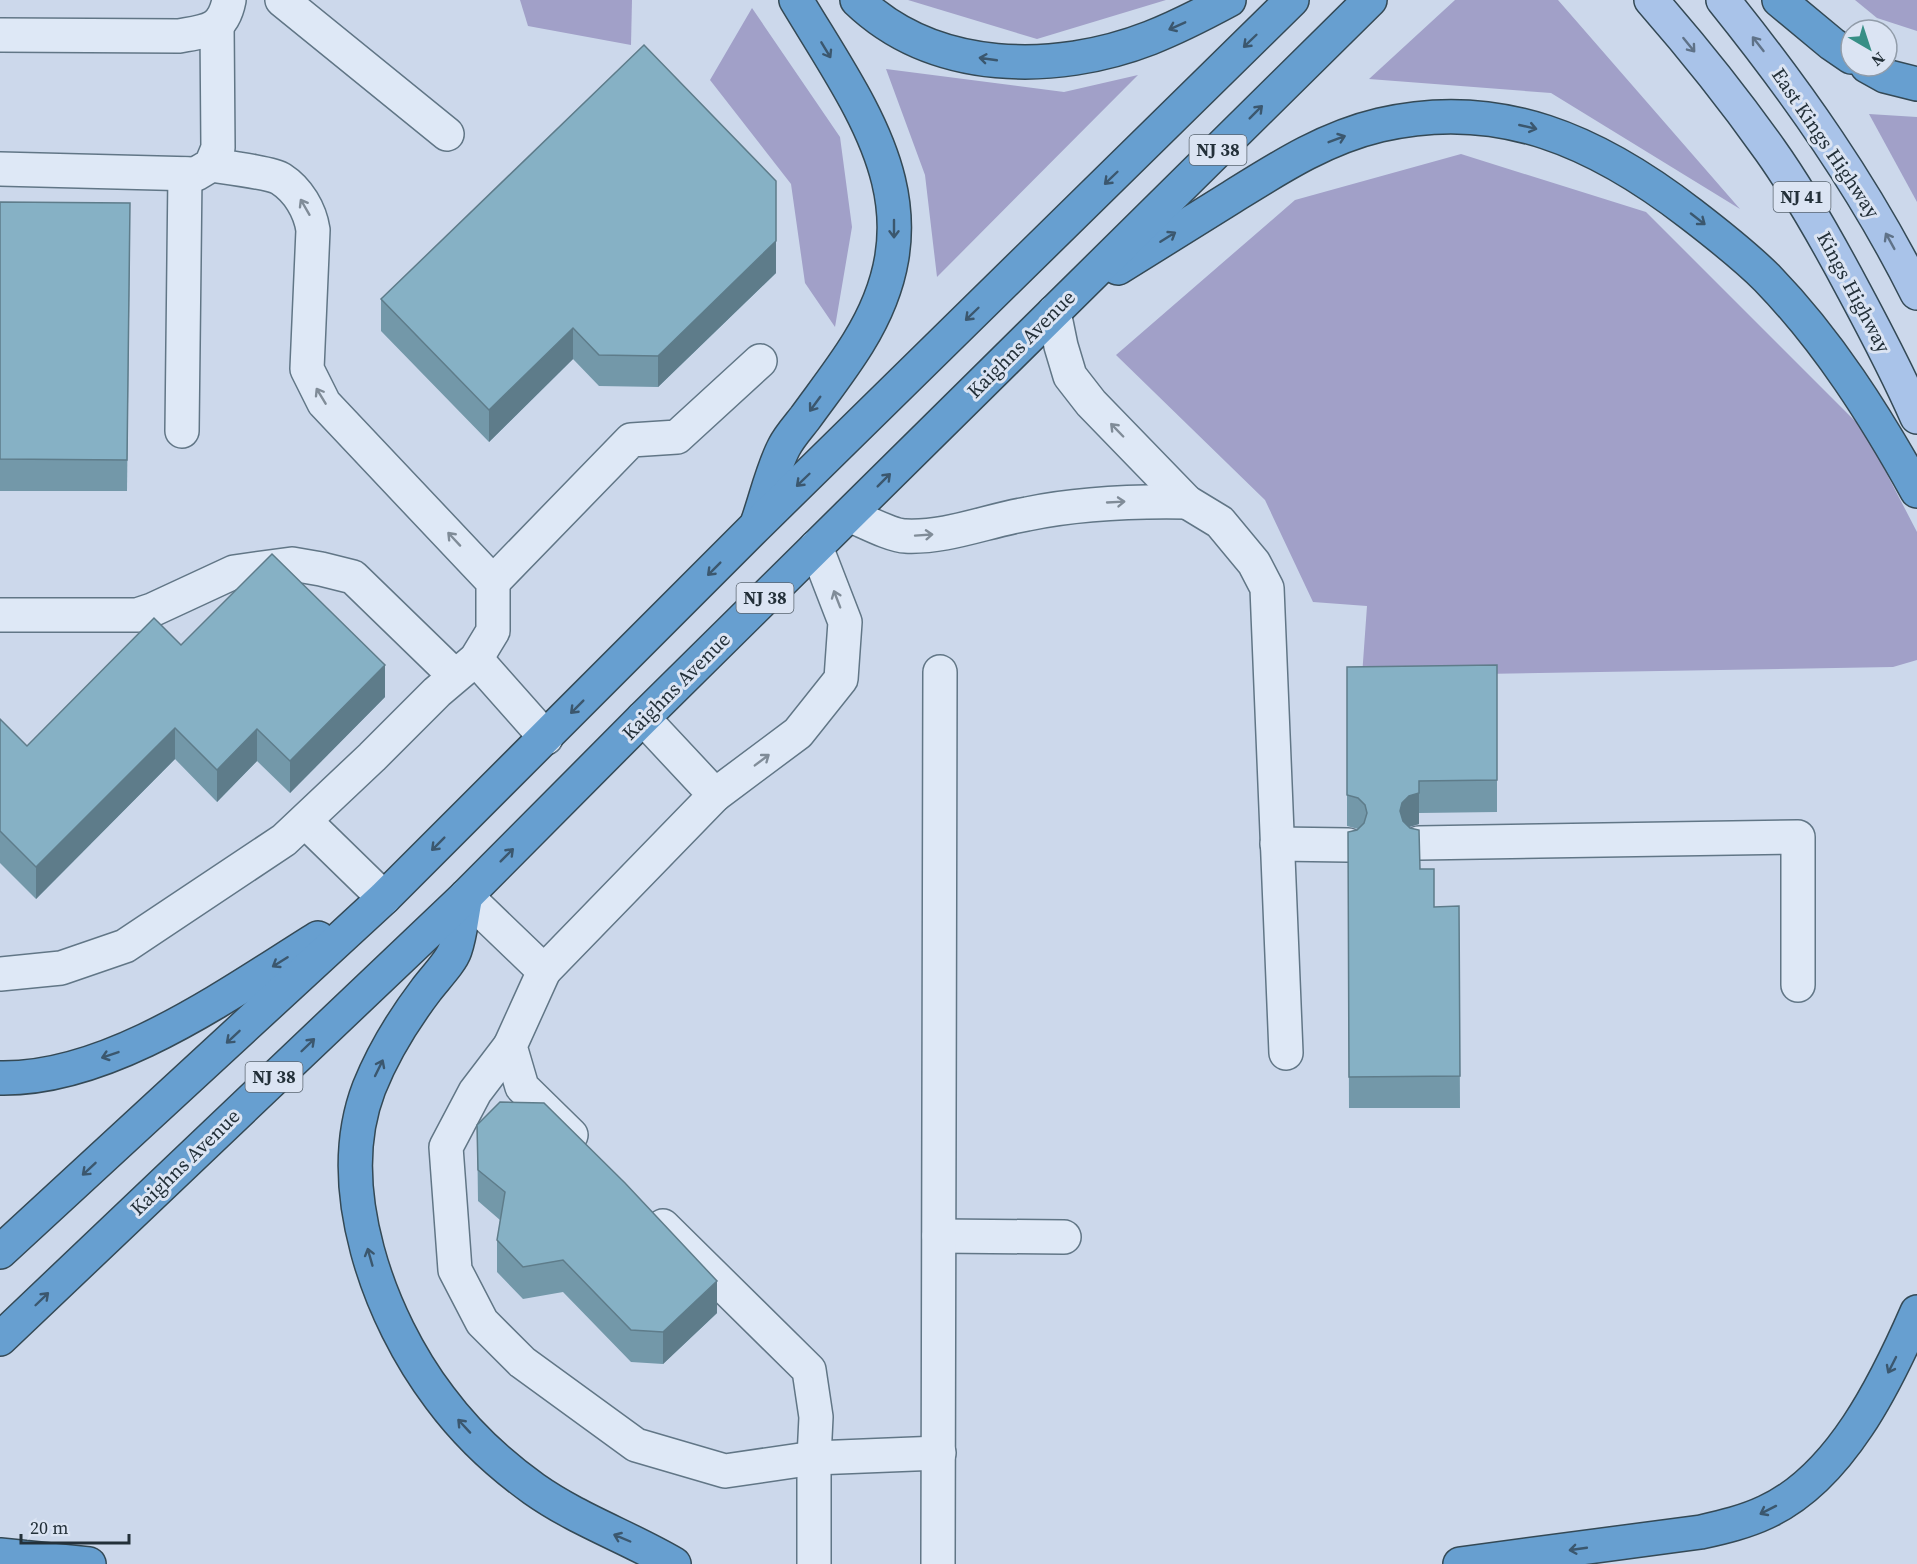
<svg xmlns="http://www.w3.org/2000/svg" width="1917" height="1564" font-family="'Source Serif 4',serif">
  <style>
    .green { fill: #a1a0c8 }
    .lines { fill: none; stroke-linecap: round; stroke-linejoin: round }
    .minor-casing { stroke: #617686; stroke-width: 36 }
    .major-casing { stroke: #344955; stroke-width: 36 }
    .highway-casing { stroke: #344955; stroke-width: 36 }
    .minor { stroke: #dee8f6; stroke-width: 33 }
    .major { stroke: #a9c3e9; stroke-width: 33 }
    .highway { stroke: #679fd0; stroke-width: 33 }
    .wall { fill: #7398a9 }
    .shaded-wall { fill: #5e7c8a }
    .building { fill: #86b1c5; stroke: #5e7c8a; stroke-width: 1.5 }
    .oneway { stroke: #3b576e }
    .oneway2 { stroke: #5f7288 }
    .oneway3 { stroke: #808c98 }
    .labels { text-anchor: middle; stroke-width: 6; stroke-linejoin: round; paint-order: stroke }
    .shield { fill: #dbe4f3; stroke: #5a6671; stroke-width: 1.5 }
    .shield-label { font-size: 18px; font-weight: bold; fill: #233039 }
    .street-label { font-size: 20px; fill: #233039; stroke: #dbe4f3 }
  </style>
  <rect width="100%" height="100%" fill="#ccd8eb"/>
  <g class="green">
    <polygon points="520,0 632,0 631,45 528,26"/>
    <polygon points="908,0 1166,0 1037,39"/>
    <polygon points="1455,0 1558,0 1740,209 1551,93 1369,79"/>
    <polygon points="1855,0 1917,0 1917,31 1877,18"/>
    <polygon points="752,8 840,137 852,227 835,327 805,283 791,184 710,80"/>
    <polygon points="886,69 1064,92 1138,75 937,277 925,175"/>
    <polygon points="1869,114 1917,117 1917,202"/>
    <polygon points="1461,154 1646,212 1864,430 1917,532 1917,660 1893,667 1362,676 1367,606 1313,602 1265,500 1116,355 1295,200"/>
  </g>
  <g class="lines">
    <defs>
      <g id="minor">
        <polyline points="282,0 447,134"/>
        <path d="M0,35L179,36C207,31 223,31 229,0"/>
        <polyline points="0,169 196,174 211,165 218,148 217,25"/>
        <polyline points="1054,312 1061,346 1070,376 1091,403 1187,502 1220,522 1254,563 1267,588 1286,1053"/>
        <polyline points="182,431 185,174"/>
        <path d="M849,515C862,520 892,536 905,536C947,538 986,521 1027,514C1080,503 1133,501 1187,502"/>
        <polyline points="493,582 631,440 677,437 760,361"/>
        <polyline points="0,615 137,615 152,610 234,572 292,564 321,569 353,577 455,676"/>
        <polyline points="476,659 546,738"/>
        <polyline points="715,795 798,733 841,679 845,622 816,547"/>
        <polyline points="305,821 384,898"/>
        <polyline points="1419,843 1798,837 1798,985"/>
        <polyline points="1277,844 1348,845"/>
        <polyline points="466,896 544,971 510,1046 522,1087 571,1135"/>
        <polyline points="544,971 715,795 643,718"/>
        <path d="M0,974L61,968L125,946L284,840L372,757L437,692L476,659L493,631V582L324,403L307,369L313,230C310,210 298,190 281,179C272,173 224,167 211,165"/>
        <polyline points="510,1046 475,1092 446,1147 455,1270 482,1322 522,1362 636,1445 725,1471 814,1458 939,1453"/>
        <polyline points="663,1226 809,1370 816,1417 814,1458 814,1564"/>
        <polyline points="939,1236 1064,1237"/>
        <polyline points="938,1564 940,672"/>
      </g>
      <g id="major">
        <path d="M1651,0C1693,48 1733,98 1770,150C1802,195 1828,242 1854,291C1876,332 1898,374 1917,417"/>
        <path d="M1723,0C1797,92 1864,187 1917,293"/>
      </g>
      <g id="highway">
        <path d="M857,0C934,74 1055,75 1150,38C1178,27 1203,14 1229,0"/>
        <polyline points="1779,0 1832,44 1851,57"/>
        <polyline points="1867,66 1885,76 1917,84"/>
        <path d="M1118,268C1156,244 1194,221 1232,197C1280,167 1325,138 1380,125C1500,97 1598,142 1691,214C1717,234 1744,255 1767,278C1828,341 1875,415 1917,491"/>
        <path d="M758,521C766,498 773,468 784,447C789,437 798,427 805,418C823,393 842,369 858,343C941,209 865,115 796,0"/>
        <path d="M466,896C462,913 461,933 455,950C451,962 434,979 426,990C404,1019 383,1053 369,1088C331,1187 379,1318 440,1398C466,1433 499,1464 534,1489C578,1520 628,1537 674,1564"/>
        <path d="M0,1078C110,1080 228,994 318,938"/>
        <polyline points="0,1252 384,898 755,527 1292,0"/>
        <polyline points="0,1339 466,896 643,718 1370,0"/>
        <polyline points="0,1555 89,1564"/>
        <path d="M1460,1564L1701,1532C1723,1527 1745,1522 1766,1512C1840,1478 1886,1383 1917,1312"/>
      </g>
    </defs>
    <use href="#minor" class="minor-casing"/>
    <use href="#major" class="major-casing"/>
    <use href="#highway" class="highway-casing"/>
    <use href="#minor" class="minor"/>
    <use href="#major" class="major"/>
    <use href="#highway" class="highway"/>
  </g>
  <g class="wall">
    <polygon points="0,202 130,235 127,491 0,491"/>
    <polygon points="776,273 658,387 599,386 573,359 489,442 381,331 381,299"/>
    <polygon points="1497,665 1497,812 1419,813 1419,824 1409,827 1420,869 1434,907 1459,906 1460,1108 1349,1108 1348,832 1358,829 1347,826 1347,667"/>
    <polygon points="385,697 290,793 257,761 217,802 175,759 36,899 0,863 0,719 27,746"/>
    <polygon points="477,1125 717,1313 663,1364 631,1362 563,1292 523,1299 497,1272 497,1240 500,1220 478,1201"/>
  </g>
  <g class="shaded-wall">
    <polygon points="776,241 776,273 658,387 658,356"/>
    <polygon points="573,328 573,359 489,442 489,410"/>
    <polygon points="385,665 385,697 290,793 290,761"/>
    <polygon points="175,728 175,759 36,899 36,867"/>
    <polygon points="257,729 257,761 217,802 217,770"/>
    <polygon points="1419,793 1419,824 1409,827 1402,834 1400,811 1402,803 1409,796"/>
    <polygon points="717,1281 717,1313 663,1364 663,1332"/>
  </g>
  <g class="building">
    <polygon points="644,45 776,181 776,241 658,356 599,355 573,328 489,410 381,299"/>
    <polygon points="0,202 130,203 127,460 0,459"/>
    <polygon points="272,554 385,665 290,761 257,729 217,770 175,728 36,867 0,831 0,719 27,746 154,618 181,645"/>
    <polygon points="1497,665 1497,780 1419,781 1419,793 1409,796 1402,803 1400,811 1403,821 1410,828 1419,830 1420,869 1434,869 1434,907 1459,906 1460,1076 1349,1077 1348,832 1357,830 1364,823 1367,813 1365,805 1358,798 1347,795 1347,667"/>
    <polygon points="500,1102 544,1103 625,1183 717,1281 663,1332 631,1330 563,1260 523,1267 497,1240 505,1192 478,1170 477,1125"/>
  </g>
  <defs><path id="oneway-shaft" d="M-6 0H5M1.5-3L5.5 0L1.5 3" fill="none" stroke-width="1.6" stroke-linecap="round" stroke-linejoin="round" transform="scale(1.5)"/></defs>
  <g class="oneway">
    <use href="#oneway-shaft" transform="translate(1177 26) rotate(156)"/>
    <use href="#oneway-shaft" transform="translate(1250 41) rotate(136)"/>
    <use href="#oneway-shaft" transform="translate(826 50) rotate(59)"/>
    <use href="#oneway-shaft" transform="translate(988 59) rotate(-172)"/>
    <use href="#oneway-shaft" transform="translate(1256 112) rotate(-45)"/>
    <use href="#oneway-shaft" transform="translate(1528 127) rotate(13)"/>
    <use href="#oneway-shaft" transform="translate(1337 139) rotate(-21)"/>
    <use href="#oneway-shaft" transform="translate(1111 178) rotate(136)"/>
    <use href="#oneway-shaft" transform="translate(1698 219) rotate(38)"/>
    <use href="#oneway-shaft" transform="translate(894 229) rotate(90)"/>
    <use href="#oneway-shaft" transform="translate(1168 237) rotate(-32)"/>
    <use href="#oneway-shaft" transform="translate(972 314) rotate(136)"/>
    <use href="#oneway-shaft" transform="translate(815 404) rotate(126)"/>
    <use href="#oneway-shaft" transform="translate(803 480) rotate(136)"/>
    <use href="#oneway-shaft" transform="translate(884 480) rotate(-45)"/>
    <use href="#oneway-shaft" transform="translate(714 569) rotate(135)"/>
    <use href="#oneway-shaft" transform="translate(577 707) rotate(135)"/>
    <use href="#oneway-shaft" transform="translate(438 844) rotate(135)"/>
    <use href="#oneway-shaft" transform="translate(507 855) rotate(-45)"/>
    <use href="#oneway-shaft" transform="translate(280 962) rotate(148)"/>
    <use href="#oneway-shaft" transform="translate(233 1037) rotate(137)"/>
    <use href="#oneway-shaft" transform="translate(308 1045) rotate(-44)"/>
    <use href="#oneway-shaft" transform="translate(110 1055) rotate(161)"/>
    <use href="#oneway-shaft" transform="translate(379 1068) rotate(-64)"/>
    <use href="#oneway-shaft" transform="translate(89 1169) rotate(137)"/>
    <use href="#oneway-shaft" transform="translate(370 1257) rotate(-106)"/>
    <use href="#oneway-shaft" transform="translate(42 1299) rotate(-44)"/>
    <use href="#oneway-shaft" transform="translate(1892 1365) rotate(117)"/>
    <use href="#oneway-shaft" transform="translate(464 1426) rotate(-133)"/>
    <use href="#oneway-shaft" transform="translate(1768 1510) rotate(153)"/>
    <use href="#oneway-shaft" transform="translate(622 1538) rotate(-157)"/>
    <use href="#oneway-shaft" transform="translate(1578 1549) rotate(172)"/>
  </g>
  <g class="oneway2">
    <use href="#oneway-shaft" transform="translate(1758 44) rotate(-128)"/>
    <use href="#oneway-shaft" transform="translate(1689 45) rotate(51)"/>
    <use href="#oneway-shaft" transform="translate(1890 241) rotate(-119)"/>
  </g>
  <g class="oneway3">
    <use href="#oneway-shaft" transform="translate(305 207) rotate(-120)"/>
    <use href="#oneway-shaft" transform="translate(321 396) rotate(-121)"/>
    <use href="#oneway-shaft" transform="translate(1117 430) rotate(-134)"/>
    <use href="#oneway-shaft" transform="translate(1116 502) rotate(-3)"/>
    <use href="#oneway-shaft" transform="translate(924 535) rotate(-4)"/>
    <use href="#oneway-shaft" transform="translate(454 539) rotate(-133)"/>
    <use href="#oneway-shaft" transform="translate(837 599) rotate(-111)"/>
    <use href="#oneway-shaft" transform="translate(762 760) rotate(-37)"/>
  </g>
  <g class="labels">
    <g class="shield">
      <rect x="1189.5" y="135" width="57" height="30" rx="4.5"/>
      <rect x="1773.5" y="182" width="57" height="30" rx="4.5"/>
      <rect x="736.5" y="583" width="57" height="30" rx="4.5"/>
      <rect x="245.5" y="1062" width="57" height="30" rx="4.5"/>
    </g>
    <g class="shield-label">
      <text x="1218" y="156">NJ 38</text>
      <text x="1802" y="203">NJ 41</text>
      <text x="765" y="604">NJ 38</text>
      <text x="274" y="1083">NJ 38</text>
    </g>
    <g class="street-label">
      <text transform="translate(1826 143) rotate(56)" y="7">East Kings Highway</text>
      <text transform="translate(1854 292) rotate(62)" y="7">Kings Highway</text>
      <text transform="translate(1021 344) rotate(-45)" y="7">Kaighns Avenue</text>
      <text transform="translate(676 686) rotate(-45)" y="7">Kaighns Avenue</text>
      <text transform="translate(185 1162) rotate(-44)" y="7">Kaighns Avenue</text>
    </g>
  </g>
  <g transform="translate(1869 48) rotate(141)"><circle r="28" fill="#dbe4f3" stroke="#919ca9" stroke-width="1.5"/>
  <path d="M0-4.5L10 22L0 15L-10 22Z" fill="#378f86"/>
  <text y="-9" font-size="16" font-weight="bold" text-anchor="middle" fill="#233039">N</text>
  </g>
  <path d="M21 1534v9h108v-9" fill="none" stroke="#233039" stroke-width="3"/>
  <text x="30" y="1534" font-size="18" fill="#233039" stroke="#dbe4f3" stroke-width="4.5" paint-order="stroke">20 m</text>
</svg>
